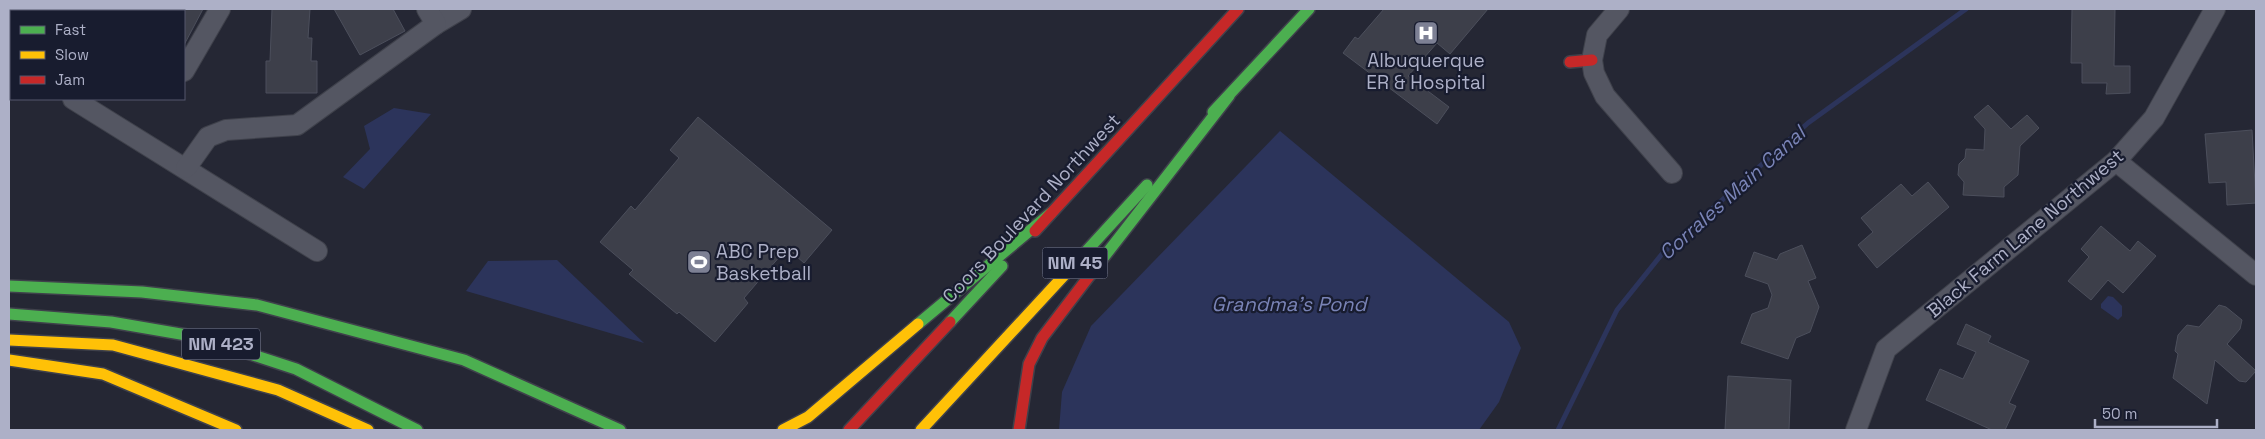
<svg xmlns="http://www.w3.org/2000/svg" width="2265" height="439" font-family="'Space Grotesk',sans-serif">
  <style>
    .water { fill: #2c345b }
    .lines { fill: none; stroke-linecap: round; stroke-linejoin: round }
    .stream { stroke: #2c345b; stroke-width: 5 }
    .building { fill: #3d3f4a; stroke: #4c4f5c }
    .street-casing { stroke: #3f414b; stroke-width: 22 }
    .fast-casing { stroke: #3f414b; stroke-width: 14 }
    .slow-casing { stroke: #3f414b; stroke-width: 14 }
    .jam-casing { stroke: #3f414b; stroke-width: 14 }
    .street { stroke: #545662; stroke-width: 20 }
    .fast { stroke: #4caf50; stroke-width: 11 }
    .slow { stroke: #ffc107; stroke-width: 11 }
    .jam { stroke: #c62828; stroke-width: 11 }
    .labels { text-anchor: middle; stroke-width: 4.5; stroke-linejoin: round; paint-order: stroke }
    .shield { fill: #181c2f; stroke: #808499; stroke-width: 1 }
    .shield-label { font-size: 18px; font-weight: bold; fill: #adb0c7 }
    .poi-label { font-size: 19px; fill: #adb0c7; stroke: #181c2f }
    .street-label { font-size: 19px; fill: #adb0c7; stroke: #181c2f }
    .water-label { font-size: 20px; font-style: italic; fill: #7a84b7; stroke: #181c2f }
  </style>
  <rect width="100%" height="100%" fill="#252734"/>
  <g class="water">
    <polygon points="394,108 431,114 364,189 343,177 370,149 364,126"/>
    <polygon points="1280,131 1509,322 1521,348 1499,402 1479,430 1059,430 1062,392 1091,326"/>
    <polygon points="557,260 644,343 466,291 488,261"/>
    <polygon points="2108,296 2113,297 2122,306 2122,316 2118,320 2101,308 2101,304"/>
  </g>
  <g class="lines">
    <polyline class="stream" points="1558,430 1617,310 1662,254 1808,123 1966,9"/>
  </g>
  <g class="building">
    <polygon points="184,9 203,9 184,45"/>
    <polygon points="272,9 310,9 308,38 312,38 311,61 317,61 317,93 266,93 266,61 270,61"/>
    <polygon points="334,9 393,9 405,31 360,55"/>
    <polygon points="1384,9 1488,9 1450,54 1437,43 1408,76 1449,107 1437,124 1343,53 1355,37 1358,39"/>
    <polygon points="2072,9 2115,9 2114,66 2130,66 2130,93 2106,94 2107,83 2082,83 2082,63 2071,63"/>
    <polygon points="1988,105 2011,129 2027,115 2039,128 2020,146 2018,175 2004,187 2004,197 1963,195 1964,182 1958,175 1959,164 1965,158 1966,149 1984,150 1985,129 1974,117"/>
    <polygon points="698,117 832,230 804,263 787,248 744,298 748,303 715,342 679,312 677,314 629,274 633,270 600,242 631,206 635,210 679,158 670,150"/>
    <polygon points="2252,130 2256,203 2227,205 2226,182 2209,183 2205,134"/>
    <polygon points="1928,182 1949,207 1877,268 1858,245 1873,232 1861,218 1901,184 1912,196"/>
    <polygon points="2101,226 2130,251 2138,241 2156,256 2123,293 2108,280 2091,300 2068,281 2089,257 2081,249"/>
    <polygon points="1802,245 1816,278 1808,281 1819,307 1810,332 1796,338 1788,359 1741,343 1752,314 1768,308 1772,295 1768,284 1745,276 1754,252 1777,260 1780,254"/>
    <polygon points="2219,305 2226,307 2242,320 2240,329 2227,344 2256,371 2246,382 2239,381 2215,360 2207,404 2173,378 2178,354 2175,351 2178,335 2187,325 2199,327"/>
    <polygon points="1966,324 1991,336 1988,342 2029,361 2009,403 2016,406 2005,430 1992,430 1926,400 1940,369 1963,379 1976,352 1957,344"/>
    <polygon points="1728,376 1791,380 1789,430 1725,430"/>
  </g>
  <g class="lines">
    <defs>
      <g id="street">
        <polyline points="48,9 53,11"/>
        <polyline points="1619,9 1597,35 1592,60 1594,73 1605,96 1672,173"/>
        <polyline points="436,24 461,9"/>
        <polyline points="9,59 11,61"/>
        <polyline points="184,71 220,9"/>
        <polyline points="73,99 317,251"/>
        <polyline points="2116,161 2256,275"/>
        <polyline points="186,168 208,137 226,130 297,125 436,24 427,9"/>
        <polyline points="1856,430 1886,349 2116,161 2154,118 2215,9"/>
      </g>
      <g id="fast">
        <polyline points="1213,112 1309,9"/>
        <polyline points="1081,257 1147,185"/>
        <polyline points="1090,275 1229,96"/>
        <polyline points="9,286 142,292 257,305 464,360 620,430"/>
        <polyline points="9,314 111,322 198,337 296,369 417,430"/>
        <polyline points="950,322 1002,266"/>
        <polyline points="918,324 1051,213"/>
      </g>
      <g id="slow">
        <polyline points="9,340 113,345 278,390 368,430"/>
        <polyline points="9,360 103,374 236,430"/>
        <polyline points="783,430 808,417 918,324"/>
        <polyline points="921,430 1081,257"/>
      </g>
      <g id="jam">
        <polyline points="1570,62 1592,60"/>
        <polyline points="1035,231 1238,9"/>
        <polyline points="849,430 950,322"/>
        <polyline points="1019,430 1029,364 1042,338 1090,275"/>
      </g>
    </defs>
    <use href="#street" class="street-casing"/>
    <use href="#fast" class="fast-casing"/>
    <use href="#slow" class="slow-casing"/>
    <use href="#jam" class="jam-casing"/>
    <use href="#street" class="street"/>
    <use href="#fast" class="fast"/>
    <use href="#slow" class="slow"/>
    <use href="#jam" class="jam"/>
  </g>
  <defs>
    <symbol id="hospital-square" viewBox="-11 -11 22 22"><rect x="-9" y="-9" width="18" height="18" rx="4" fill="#7d8094" stroke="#181c2f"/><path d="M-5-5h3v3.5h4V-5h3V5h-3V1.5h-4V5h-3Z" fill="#fff"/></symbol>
    <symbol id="stadium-square" viewBox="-11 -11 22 22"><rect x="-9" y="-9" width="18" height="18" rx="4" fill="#7d8094" stroke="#181c2f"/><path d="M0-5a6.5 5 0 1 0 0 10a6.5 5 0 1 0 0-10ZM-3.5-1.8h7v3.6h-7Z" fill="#fff"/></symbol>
  </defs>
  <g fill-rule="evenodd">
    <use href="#hospital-square" x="1412" y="19" width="28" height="28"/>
    <use href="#stadium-square" x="685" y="248" width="28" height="28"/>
  </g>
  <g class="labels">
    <g class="shield">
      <rect x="1042.5" y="247.5" width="65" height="31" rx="4"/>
      <rect x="182" y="328.5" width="78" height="31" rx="4"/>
    </g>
    <g class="shield-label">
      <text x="1075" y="269">NM 45</text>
      <text x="221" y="350">NM 423</text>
    </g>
    <g class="poi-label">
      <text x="1426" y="67">Albuquerque<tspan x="1426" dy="22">ER &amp; Hospital</tspan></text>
      <text x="716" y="258" text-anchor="start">ABC Prep<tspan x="716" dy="22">Basketball</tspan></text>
    </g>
    <g class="street-label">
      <text transform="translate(1031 208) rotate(-47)" y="7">Coors Boulevard Northwest</text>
      <text transform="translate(2025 233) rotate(-40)" y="7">Black Farm Lane Northwest</text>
    </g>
    <g class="water-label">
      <text transform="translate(1732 193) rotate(-42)" y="7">Corrales Main Canal</text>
      <text x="1289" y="311">Grandma's Pond</text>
    </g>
  </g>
  <rect width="2265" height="439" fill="none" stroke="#adb0c7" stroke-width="20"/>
  <rect x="10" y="10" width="175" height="90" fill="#181c2f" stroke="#54576c"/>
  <rect x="20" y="26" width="25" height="8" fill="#4caf50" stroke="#54576c"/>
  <text x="55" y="35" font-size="15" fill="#adb0c7">Fast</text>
  <rect x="20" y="51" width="25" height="8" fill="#ffc107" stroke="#54576c"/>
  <text x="55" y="60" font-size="15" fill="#adb0c7">Slow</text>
  <rect x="20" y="76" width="25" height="8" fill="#c62828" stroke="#54576c"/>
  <text x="55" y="85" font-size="15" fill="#adb0c7">Jam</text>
  <path d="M2095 419v8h122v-8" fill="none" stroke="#adb0c7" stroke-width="2.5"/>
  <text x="2102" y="419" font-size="15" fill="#adb0c7" stroke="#181c2f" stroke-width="4" paint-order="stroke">50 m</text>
</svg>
